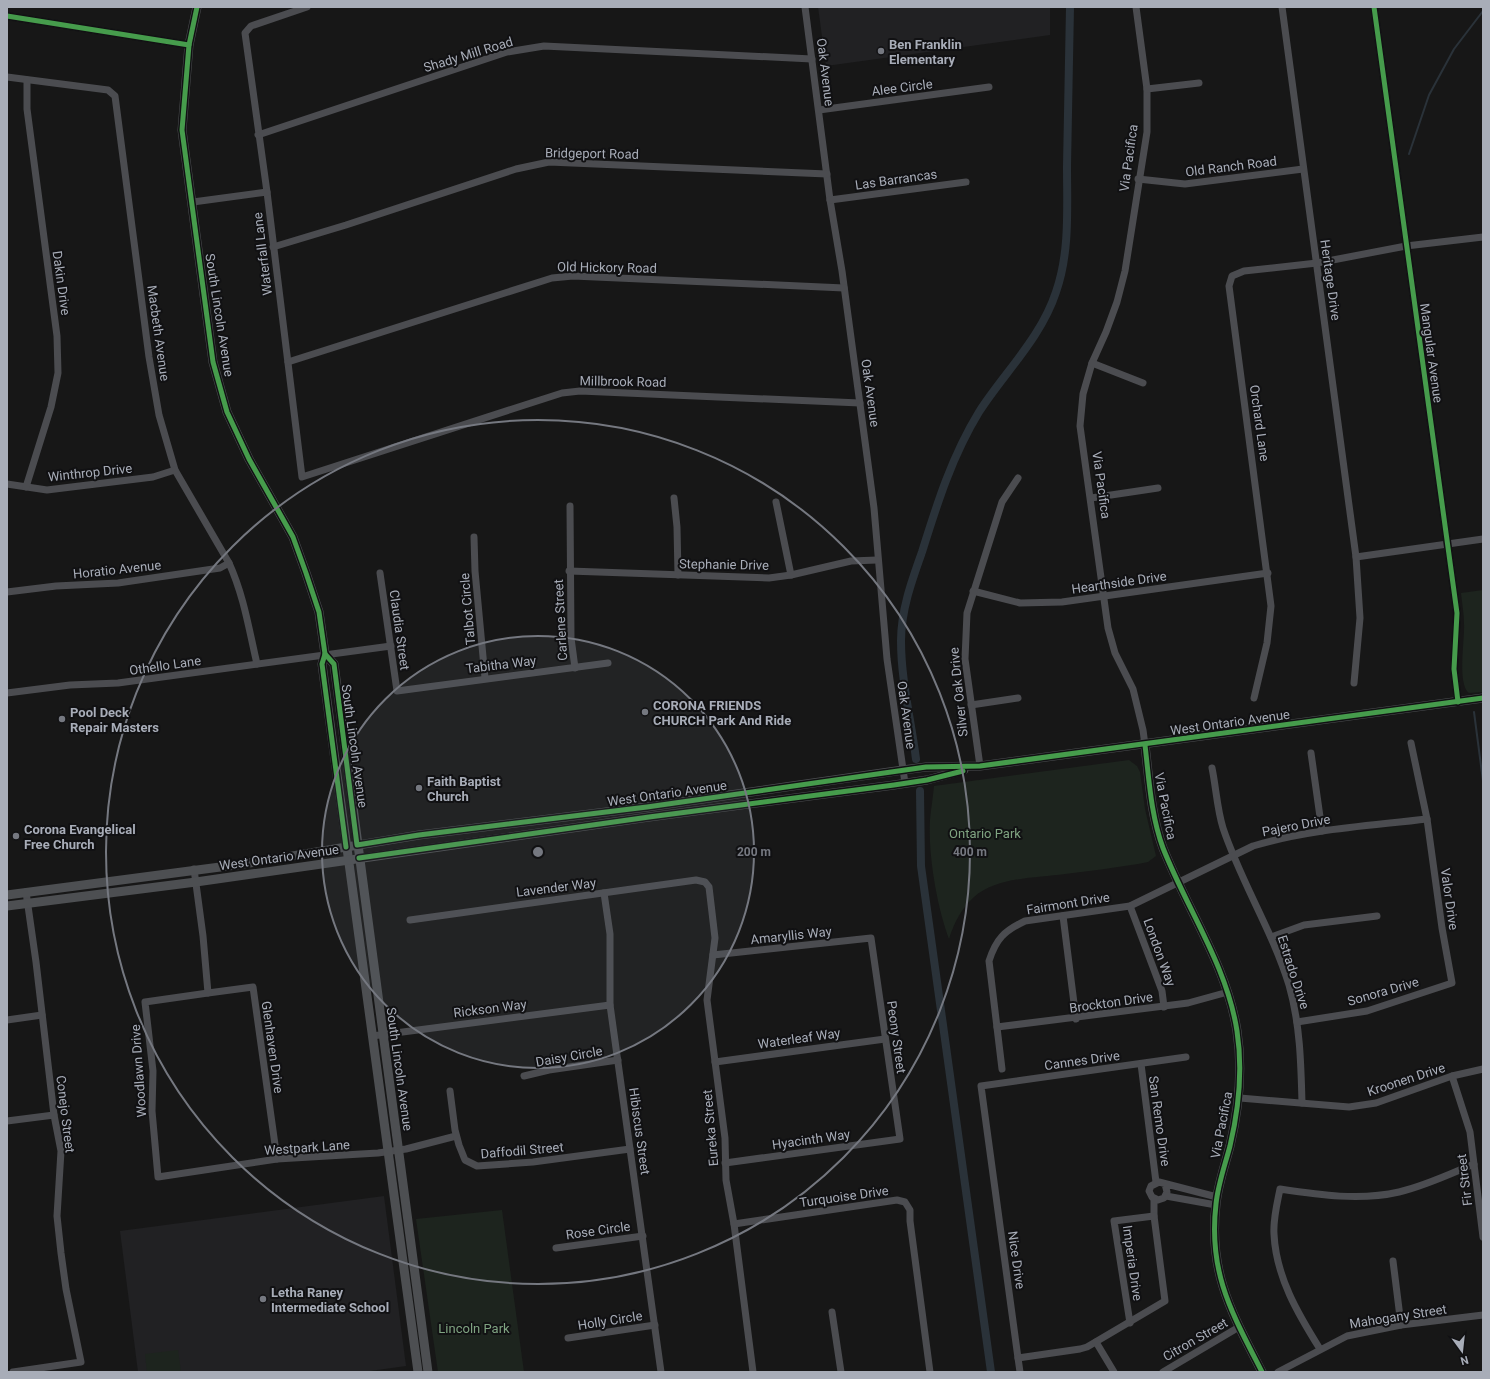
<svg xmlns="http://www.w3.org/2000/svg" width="1490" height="1379" font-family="Roboto,sans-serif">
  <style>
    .built { fill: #212123 }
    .green { fill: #1d241e }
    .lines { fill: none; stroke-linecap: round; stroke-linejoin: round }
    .stream { stroke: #2a3239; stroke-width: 2 }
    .canal { stroke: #2a3239; stroke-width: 8 }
    .minor { stroke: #4b4c50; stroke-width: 7 }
    .major { stroke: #4d4f52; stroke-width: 9 }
    .cycleway-casing { stroke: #111113; stroke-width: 8 }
    .cycleway { stroke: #469c4c; stroke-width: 5 }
    .ring { fill: none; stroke: #757880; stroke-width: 2 }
    .poi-dot { fill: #757880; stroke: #111113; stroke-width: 1.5 }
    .labels { text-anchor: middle; stroke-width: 4; stroke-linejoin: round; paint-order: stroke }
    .poi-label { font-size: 13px; font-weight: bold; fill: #a8adb8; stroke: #111113; text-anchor: start }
    .street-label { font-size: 13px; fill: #a8adb8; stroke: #111113 }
    .park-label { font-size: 13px; fill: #7fa381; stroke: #111113 }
    .centre { fill: #757880; stroke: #111113; stroke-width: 2 }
    .ring-label { font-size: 12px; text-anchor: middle; font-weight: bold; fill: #757880; stroke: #111113; stroke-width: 4; stroke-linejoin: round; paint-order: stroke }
  </style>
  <rect width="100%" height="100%" fill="#171717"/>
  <g class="built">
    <polygon points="818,7 1050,7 1050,35 826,66"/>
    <polygon points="384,1196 406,1366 363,1372 138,1372 120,1231"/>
  </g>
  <g class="green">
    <path d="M1483,590V692L1469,693C1457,684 1465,639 1464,624C1464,614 1462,603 1461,593Z"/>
    <path d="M1129,760L1137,766L1140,772L1145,809L1156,856L1148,862L1138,864C1113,868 1089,871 1065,874C1036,878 997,877 974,897C961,909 954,923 949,939C937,907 928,855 930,820C931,808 933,797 934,786Z"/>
    <polygon points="502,1210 524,1372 438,1372 416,1219"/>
    <polygon points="178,1350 181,1372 147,1372 145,1354"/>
  </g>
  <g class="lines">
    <g class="stream">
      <polyline points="1409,154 1429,95 1454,49 1483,11"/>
      <polyline points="1474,712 1483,781"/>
    </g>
    <g class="canal">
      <path d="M916,759C911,720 901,680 901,641C901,610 912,580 922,552C937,504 952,456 979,412C1004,373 1041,338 1056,292C1070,252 1067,208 1067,166C1068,113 1069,60 1070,7"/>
      <polyline points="920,791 921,866 991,1372"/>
    </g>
    <g class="minor">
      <polyline points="307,7 251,26 245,33 267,192 302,477 562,393 580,391 860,403"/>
      <polyline points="805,7 830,200 842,271 874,508 887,659 905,783"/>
      <polyline points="1136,7 1147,89 1147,132 1125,271 1117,302 1106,332 1092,363 1083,394 1080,426 1108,628 1115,653 1133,689 1143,730 1145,745"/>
      <polyline points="1282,7 1356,557 1360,618 1354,683"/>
      <polyline points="1374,7 1457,613 1454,669 1458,702"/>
      <polyline points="7,16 189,45"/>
      <path d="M7,77L108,90L115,96L149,357L159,415L175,470L229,563C244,596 249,630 257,664"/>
      <polyline points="1147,89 1199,83"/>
      <polyline points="819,110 989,87"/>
      <polyline points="258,135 507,52 544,46 812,59"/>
      <polyline points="1138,179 1185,184 1303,169"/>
      <polyline points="830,200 966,182"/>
      <polyline points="193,202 267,192"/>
      <polyline points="273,247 346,225 516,169 549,162 827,174"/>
      <polyline points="288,362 552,278 573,276 844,288"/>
      <polyline points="1092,363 1143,383"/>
      <polyline points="7,484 47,490 153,477 175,470"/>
      <polyline points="26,487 51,407 58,373 57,336 27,109 27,80"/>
      <polyline points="674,498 677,527 678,575"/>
      <polyline points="1091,498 1158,488"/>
      <polyline points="776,502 791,575"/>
      <polyline points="570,506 571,638 575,668"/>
      <polyline points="474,537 475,571 485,678"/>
      <polyline points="1356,557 1483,539"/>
      <polyline points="569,571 769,578 791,575 851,561 877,560"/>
      <polyline points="380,573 397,691 608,663"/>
      <polyline points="973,591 1020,603 1062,602 1268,573"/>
      <polyline points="7,592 56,586 118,583 220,568 229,563"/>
      <polyline points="7,693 70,685 118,683 391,646"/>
      <polyline points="1254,698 1267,643 1271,606 1229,286 1232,276 1244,271 1317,263 1406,246 1483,237"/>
      <polyline points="971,705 1018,698"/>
      <polyline points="1311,753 1322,831"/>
      <polyline points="980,766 965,659 967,613 1002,502 1018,478"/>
      <path d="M1212,768C1216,787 1217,809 1223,828C1241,882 1272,930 1289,985C1300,1023 1301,1063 1302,1103"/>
      <polyline points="194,869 203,936 208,993 253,987 277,1159"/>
      <polyline points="604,893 610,934 610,1005 661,1372"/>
      <polyline points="1130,906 1162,991 1164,1007"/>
      <polyline points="1063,916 1076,1019"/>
      <polyline points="410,920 696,880 705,882 709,887 715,938 707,1000 725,1138 726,1180 734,1224 753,1372"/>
      <polyline points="1271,937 1304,925 1377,916"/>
      <polyline points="713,955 871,938 900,1139 725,1163"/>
      <polyline points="208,993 145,1002 153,1071 152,1111 158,1177 277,1159 378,1153 406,1149 456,1136"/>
      <polyline points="7,1020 42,1015"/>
      <polyline points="1297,1022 1367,1011 1452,983 1442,928 1427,819 1411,743"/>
      <polyline points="997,1027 1188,1003 1228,992"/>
      <polyline points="372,1036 610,1005"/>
      <polyline points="715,1062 885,1039"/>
      <polyline points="1141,1064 1156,1182"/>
      <path d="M1002,1069L989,961C996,939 1004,931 1025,921L1130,906L1253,846C1309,829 1369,826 1427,819"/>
      <polyline points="524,1076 549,1070 618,1060"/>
      <polyline points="1452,1076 1470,1132 1483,1237"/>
      <polyline points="450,1091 455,1130 459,1145 465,1160 477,1166 533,1162 630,1149"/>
      <polyline points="1240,1098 1349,1107 1376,1103 1452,1076 1483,1069"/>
      <polyline points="7,1121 54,1115"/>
      <polyline points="1165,1184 1167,1192 1164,1198 1158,1200 1152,1197 1149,1191 1151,1186 1159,1182 1217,1197"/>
      <polyline points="1166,1196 1216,1205"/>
      <polyline points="1154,1199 1154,1216 1165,1301 1087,1347 1080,1349 1018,1358 981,1086 1186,1057"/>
      <polyline points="734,1224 897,1200 905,1202 910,1210 910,1221 930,1372"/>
      <polyline points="556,1248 643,1236"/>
      <polyline points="1393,1261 1401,1325"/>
      <polyline points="832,1312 841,1372"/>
      <polyline points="1130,1323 1114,1221 1154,1216"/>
      <polyline points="568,1338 655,1325"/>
      <polyline points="1096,1342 1114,1372"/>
      <path d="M1320,1349C1298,1314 1276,1277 1274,1234C1273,1219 1277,1204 1280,1189C1320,1195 1360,1201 1399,1192C1425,1186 1450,1174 1474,1164"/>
      <polyline points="1018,1358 1020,1372"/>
      <polyline points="13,1372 81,1362 66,1289 61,1253 57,1216 61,1151 54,1115 36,962 26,892"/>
      <polyline points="1163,1372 1239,1327"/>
      <polyline points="1278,1372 1347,1336 1401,1325 1483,1315"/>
    </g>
    <g class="major">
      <polyline points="197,7 189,45 182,130 213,362 227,412 249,459 293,537 306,573 319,612 325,654 322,664 418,1372"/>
      <polyline points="325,654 334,664 428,1372"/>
      <path d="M1145,745C1149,779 1151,816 1163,848C1187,909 1227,966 1237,1031C1243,1070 1239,1108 1230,1146C1225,1165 1218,1184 1216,1204C1208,1273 1232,1313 1262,1372"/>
      <polyline points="7,895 243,864 419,835 647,807 903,770 926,767 980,766 1483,698"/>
      <polyline points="7,906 196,882 649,817 894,785 927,780 964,770"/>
    </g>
    <defs>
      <g id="cycleway">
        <polyline points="197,7 189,45 182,130 213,362 227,412 249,459 293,537 306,573 319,612 325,654 322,664 346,847"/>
        <polyline points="1374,7 1457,613 1454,669 1458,702"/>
        <polyline points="7,16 189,45"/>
        <polyline points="325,654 334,664 357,845 419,835 647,807 926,767 980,766 1483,698"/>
        <path d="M1145,745C1149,779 1151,816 1163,848C1187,909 1227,966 1237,1031C1243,1070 1239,1108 1230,1146C1225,1165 1218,1184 1216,1204C1208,1273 1232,1313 1262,1372"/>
        <polyline points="359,858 649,817 894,785 927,780 963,771"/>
      </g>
    </defs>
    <use href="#cycleway" class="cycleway-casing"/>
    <use href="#cycleway" class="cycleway"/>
  </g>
  <circle cx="538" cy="852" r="216" fill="#757880" fill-opacity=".12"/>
  <g class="ring">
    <circle cx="538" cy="852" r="216"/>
    <circle cx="538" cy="852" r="432"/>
  </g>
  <g class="poi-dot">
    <circle cx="881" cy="51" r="4"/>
    <circle cx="645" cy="712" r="4"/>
    <circle cx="62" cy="719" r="4"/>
    <circle cx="419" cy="788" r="4"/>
    <circle cx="16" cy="836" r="4"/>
    <circle cx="263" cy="1299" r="4"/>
  </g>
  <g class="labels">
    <g class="poi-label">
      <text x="889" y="49">Ben Franklin<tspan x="889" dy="15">Elementary</tspan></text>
      <text x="653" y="710">CORONA FRIENDS<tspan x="653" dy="15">CHURCH Park And Ride</tspan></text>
      <text x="70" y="717">Pool Deck<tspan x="70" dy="15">Repair Masters</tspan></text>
      <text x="427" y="786">Faith Baptist<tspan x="427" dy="15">Church</tspan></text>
      <text x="24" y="834">Corona Evangelical<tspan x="24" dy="15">Free Church</tspan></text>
      <text x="271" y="1297">Letha Raney<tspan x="271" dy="15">Intermediate School</tspan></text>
    </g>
    <g class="street-label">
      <text transform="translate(468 54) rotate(-17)" y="5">Shady Mill Road</text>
      <text transform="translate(826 72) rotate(83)" y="5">Oak Avenue</text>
      <text transform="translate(902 87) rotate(-7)" y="5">Alee Circle</text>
      <text transform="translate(592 153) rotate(1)" y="5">Bridgeport Road</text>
      <text transform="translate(1128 158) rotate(-82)" y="5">Via Pacifica</text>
      <text transform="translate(1231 166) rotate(-7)" y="5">Old Ranch Road</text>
      <text transform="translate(896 179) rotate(-8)" y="5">Las Barrancas</text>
      <text transform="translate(262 254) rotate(-97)" y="5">Waterfall Lane</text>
      <text transform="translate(607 267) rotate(1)" y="5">Old Hickory Road</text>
      <text transform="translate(1331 280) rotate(82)" y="5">Heritage Drive</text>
      <text transform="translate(62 283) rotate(82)" y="5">Dakin Drive</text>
      <text transform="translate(220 315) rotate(81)" y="5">South Lincoln Avenue</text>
      <text transform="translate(159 333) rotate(82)" y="5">Macbeth Avenue</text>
      <text transform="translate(1432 353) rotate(82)" y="5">Mangular Avenue</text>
      <text transform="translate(623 381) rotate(1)" y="5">Millbrook Road</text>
      <text transform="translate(871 393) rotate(82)" y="5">Oak Avenue</text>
      <text transform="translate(1260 423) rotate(82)" y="5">Orchard Lane</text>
      <text transform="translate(90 472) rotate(-6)" y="5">Winthrop Drive</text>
      <text transform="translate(1102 485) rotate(82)" y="5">Via Pacifica</text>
      <text transform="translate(724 564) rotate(1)" y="5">Stephanie Drive</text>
      <text transform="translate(117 569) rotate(-6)" y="5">Horatio Avenue</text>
      <text transform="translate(1119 582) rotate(-8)" y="5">Hearthside Drive</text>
      <text transform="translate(467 609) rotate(-95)" y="5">Talbot Circle</text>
      <text transform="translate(560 620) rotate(-93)" y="5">Carlene Street</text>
      <text transform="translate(400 630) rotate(82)" y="5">Claudia Street</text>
      <text transform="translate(501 664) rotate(-7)" y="5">Tabitha Way</text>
      <text transform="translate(165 665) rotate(-8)" y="5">Othello Lane</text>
      <text transform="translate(958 692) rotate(-96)" y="5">Silver Oak Drive</text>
      <text transform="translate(907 715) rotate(82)" y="5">Oak Avenue</text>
      <text transform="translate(1230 722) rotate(-8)" y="5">West Ontario Avenue</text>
      <text transform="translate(355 746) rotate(82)" y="5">South Lincoln Avenue</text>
      <text transform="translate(667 793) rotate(-8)" y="5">West Ontario Avenue</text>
      <text transform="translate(1166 806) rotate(79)" y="5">Via Pacifica</text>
      <text transform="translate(1296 825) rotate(-11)" y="5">Pajero Drive</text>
      <text transform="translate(279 857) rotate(-8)" y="5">West Ontario Avenue</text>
      <text transform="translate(556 887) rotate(-7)" y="5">Lavender Way</text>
      <text transform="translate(1450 899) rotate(82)" y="5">Valor Drive</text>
      <text transform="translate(1068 903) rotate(-9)" y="5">Fairmont Drive</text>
      <text transform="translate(791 935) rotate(-6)" y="5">Amaryllis Way</text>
      <text transform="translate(1160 952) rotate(70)" y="5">London Way</text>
      <text transform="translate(1294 972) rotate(72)" y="5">Estrado Drive</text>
      <text transform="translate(1383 991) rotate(-16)" y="5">Sonora Drive</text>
      <text transform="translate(1111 1002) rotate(-8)" y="5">Brockton Drive</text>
      <text transform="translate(490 1008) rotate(-7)" y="5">Rickson Way</text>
      <text transform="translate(897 1037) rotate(82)" y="5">Peony Street</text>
      <text transform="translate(799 1038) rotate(-8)" y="5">Waterleaf Way</text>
      <text transform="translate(273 1047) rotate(82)" y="5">Glenhaven Drive</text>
      <text transform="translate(569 1056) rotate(-10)" y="5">Daisy Circle</text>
      <text transform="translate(1082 1060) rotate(-8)" y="5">Cannes Drive</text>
      <text transform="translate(400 1069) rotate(82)" y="5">South Lincoln Avenue</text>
      <text transform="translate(138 1071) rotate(-94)" y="5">Woodlawn Drive</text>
      <text transform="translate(1406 1079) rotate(-18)" y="5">Kroonen Drive</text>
      <text transform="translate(66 1114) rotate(83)" y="5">Conejo Street</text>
      <text transform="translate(1160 1121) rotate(82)" y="5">San Remo Drive</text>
      <text transform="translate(1221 1125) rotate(-79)" y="5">Via Pacifica</text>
      <text transform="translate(710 1128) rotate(-95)" y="5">Eureka Street</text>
      <text transform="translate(640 1131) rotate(82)" y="5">Hibiscus Street</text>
      <text transform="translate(811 1139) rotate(-8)" y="5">Hyacinth Way</text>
      <text transform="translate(307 1147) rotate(-4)" y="5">Westpark Lane</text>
      <text transform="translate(522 1150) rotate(-5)" y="5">Daffodil Street</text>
      <text transform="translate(1464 1180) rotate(-97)" y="5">Fir Street</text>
      <text transform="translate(844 1196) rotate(-8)" y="5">Turquoise Drive</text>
      <text transform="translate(598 1230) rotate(-8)" y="5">Rose Circle</text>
      <text transform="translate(1017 1260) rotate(82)" y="5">Nice Drive</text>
      <text transform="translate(1133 1263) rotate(82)" y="5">Imperia Drive</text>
      <text transform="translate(1398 1316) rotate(-9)" y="5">Mahogany Street</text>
      <text transform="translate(610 1320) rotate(-9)" y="5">Holly Circle</text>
      <text transform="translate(1195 1339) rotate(-30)" y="5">Citron Street</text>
    </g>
    <g class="park-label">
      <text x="985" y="838">Ontario Park</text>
      <text x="474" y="1333">Lincoln Park</text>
    </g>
  </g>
  <circle cx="538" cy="852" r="6" class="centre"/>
  <g class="ring-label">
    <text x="754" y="856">200 m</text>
    <text x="970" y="856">400 m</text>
  </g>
  <rect width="1490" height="1379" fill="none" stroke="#a8adb8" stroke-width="16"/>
  <g transform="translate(1462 1351) rotate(165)" stroke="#111113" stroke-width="3" paint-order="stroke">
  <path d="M0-3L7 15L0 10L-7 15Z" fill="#a8adb8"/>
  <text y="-6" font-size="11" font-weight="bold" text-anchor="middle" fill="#a8adb8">N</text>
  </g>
</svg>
